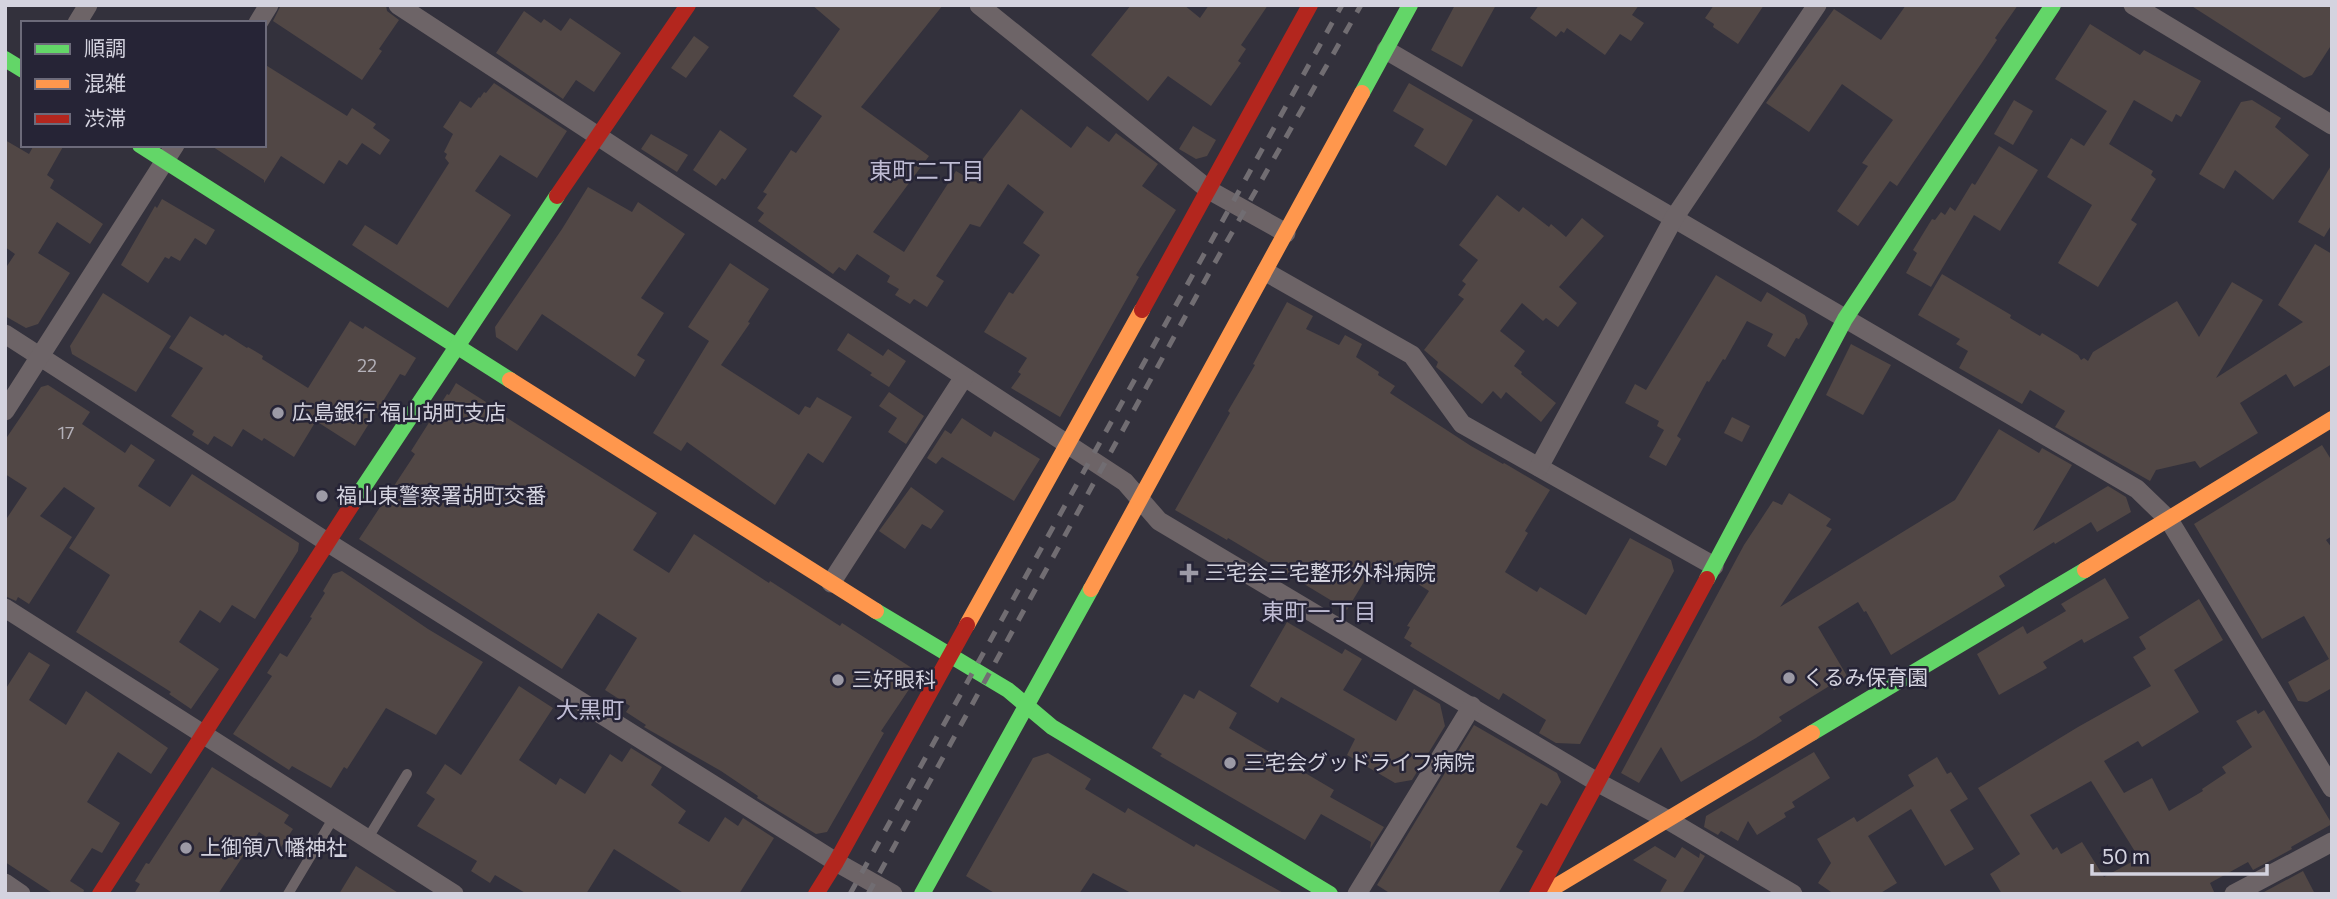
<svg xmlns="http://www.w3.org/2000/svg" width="2337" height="899" font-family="Commissioner,'Noto Sans JP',sans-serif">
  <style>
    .building { fill: #514745; fill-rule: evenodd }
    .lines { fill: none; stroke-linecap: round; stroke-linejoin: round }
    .lane { stroke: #6d6467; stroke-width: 10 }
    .street { stroke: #6d6467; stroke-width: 19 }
    .fast { stroke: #63d668; stroke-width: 16 }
    .slow { stroke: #ff974d; stroke-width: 16 }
    .jam { stroke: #b3261e; stroke-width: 16 }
    .rail { stroke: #716d72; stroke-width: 5; stroke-dasharray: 12 12; stroke-linecap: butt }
    .poi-dot { fill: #9c9aa6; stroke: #262436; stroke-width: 2.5 }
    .labels { text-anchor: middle; stroke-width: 5; stroke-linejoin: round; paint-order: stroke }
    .number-label { font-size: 18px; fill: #b3b0b8 }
    .poi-label { font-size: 21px; fill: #d4d3df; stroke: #262436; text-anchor: start }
    .neighbourhood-label { font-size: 23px; fill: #bfbcd4; stroke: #262436 }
  </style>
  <rect width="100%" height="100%" fill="#33313c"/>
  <g class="building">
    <polygon points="281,5 386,5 387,11 399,20 379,49 382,51 362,80 273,21"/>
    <polygon points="812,5 943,5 861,107 929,156 873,232 904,252 956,171 968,178 1021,109 1071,148 1087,126 1109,142 1116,133 1158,164 1142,186 1176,210 1136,275 1139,277 1060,417 1011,388 1021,374 1018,372 1027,358 984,332 1009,292 1013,294 1040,255 1023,243 1044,212 1008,184 980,227 970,224 936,276 944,281 927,307 914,299 910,304 895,295 899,289 887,282 890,276 857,254 845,271 839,267 833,274 758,221 764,213 757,208 767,194 763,192 791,150 796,153 822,116 793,96 840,29"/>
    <polygon points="1131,5 1184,5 1200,18 1209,5 1268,5 1241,45 1246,49 1238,61 1241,63 1211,106 1168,76 1148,101 1091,55"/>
    <polygon points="1455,5 1496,5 1462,67 1431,50"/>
    <polygon points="1539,5 1639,5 1632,15 1644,23 1631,41 1620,34 1605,55 1567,28 1564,33 1561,31 1556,37 1530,18"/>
    <polygon points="1714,5 1764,5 1738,44 1713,27 1714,24 1705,18"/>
    <polygon points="1906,5 2018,5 1995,38 1997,40 1981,64 1897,186 1890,181 1858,226 1837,211 1868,166 1862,163 1893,120 1842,84 1809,132 1766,103 1834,9 1881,40"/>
    <polygon points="2190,5 2332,5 2332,44 2312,75 2304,78"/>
    <polygon points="524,11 541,23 544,19 561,31 570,18 621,53 594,92 576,80 563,99 496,53"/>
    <polygon points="2090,24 2140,55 2144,50 2201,81 2181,117 2176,114 2172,122 2134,100 2109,144 2153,171 2151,175 2156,179 2131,220 2137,224 2098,287 2058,263 2092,205 2047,177 2071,138 2084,146 2107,111 2055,79"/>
    <polygon points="694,36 709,47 686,78 671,68"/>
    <polygon points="264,64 347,116 352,108 376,124 373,128 390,140 380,155 362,143 347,165 339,160 324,184 281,156 264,183 264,180 210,145 264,145"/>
    <polygon points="494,83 567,131 537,178 500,155 475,191 511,215 448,308 352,245 365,225 397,245 449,163 445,158 447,154 444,152 453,134 443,127 460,101 471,108 479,97 480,98 484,92 486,93"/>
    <polygon points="1409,83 1473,120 1446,166 1414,146 1424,129 1393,111"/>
    <polygon points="2014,100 2033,111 2013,145 1994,134"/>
    <polygon points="2252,100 2281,118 2275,127 2309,155 2273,200 2235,170 2224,189 2199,174 2241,102"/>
    <polygon points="1193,126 1216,140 1207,156 1196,159 1179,149"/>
    <polygon points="720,130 747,149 725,180 722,178 716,186 693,170"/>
    <polygon points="651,134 688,155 677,172 641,149"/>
    <polygon points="5,140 29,154 34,145 64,145 47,175 54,180 50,188 103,224 90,244 57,222 38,253 70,273 38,324 26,328 5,316 5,269 15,254 5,247"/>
    <polygon points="1999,146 2038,170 2000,231 1974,215 1931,287 1906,273 1917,253 1913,250 1932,219 1935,220 1941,212 1945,215 1950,207 1955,211 1972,183 1975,185"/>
    <polygon points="2332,164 2332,224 2324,237 2298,222"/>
    <polygon points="588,187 632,212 638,202 685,234 641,298 664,313 637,355 645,360 635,377 542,314 517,351 496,337 495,327 562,229"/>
    <polygon points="1497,195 1519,212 1523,207 1549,227 1551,224 1566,237 1582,218 1604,236 1559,287 1577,303 1558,327 1546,318 1543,321 1522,303 1500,331 1525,351 1514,366 1522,372 1521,374 1556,403 1541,422 1506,392 1501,399 1493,391 1482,404 1436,367 1438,362 1424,350 1464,299 1458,295 1466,284 1462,281 1478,260 1459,245"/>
    <polygon points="162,199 215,230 206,245 195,238 180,261 171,256 169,259 165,257 148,283 121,265 155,206 157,208"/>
    <polygon points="2315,244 2332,254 2332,364 2294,387 2286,374 2240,403 2258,433 2200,468 2195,461 2156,470 2150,481 2055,427 2065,411 2030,390 2022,404 1959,368 1968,351 1956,344 1960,339 1918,315 1942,274 2011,315 2010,318 2040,336 2042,333 2078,355 2081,360 2084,358 2088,361 2093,352 2177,301 2199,337 2232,282 2263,300 2216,378 2303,322 2278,305"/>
    <polygon points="730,263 769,289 748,322 750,323 721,365 799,415 805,406 810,408 817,397 852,417 823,463 808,453 775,505 687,442 681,451 653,433 709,341 688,327"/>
    <polygon points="1716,275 1761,302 1767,292 1805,315 1808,324 1799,339 1796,338 1785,357 1767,346 1773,334 1747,321 1725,360 1723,359 1709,382 1707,381 1677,436 1681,439 1666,466 1649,457 1664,430 1657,426 1659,421 1625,403 1635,384 1646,390"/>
    <polygon points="103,293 171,336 136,392 72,354 70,346"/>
    <polygon points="1287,302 1313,316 1306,329 1339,345 1345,335 1362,344 1356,357 1379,372 1378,375 1395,386 1390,393 1471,446 1503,464 1504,463 1550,490 1525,531 1528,533 1505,572 1537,592 1540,587 1586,615 1630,538 1671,560 1674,571 1580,744 1556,743 1539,733 1546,720 1503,693 1499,700 1410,646 1412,643 1404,638 1410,627 1407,626 1429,591 1387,564 1386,566 1377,560 1347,610 1228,538 1227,540 1175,510 1230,413 1228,411 1255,365 1253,364"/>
    <polygon points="190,316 223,336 225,334 247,348 248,347 263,356 262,359 308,388 350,321 363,329 365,326 416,358 405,376 400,374 355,446 316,421 294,457 264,438 262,441 243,429 232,447 214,436 208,445 192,435 194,431 171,416 203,368 169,348"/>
    <polygon points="848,333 883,356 888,349 906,361 889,387 870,375 872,373 837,350"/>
    <polygon points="1851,344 1891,365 1863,415 1826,395"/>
    <polygon points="456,383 486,402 485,404 657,513 633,550 669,573 694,534 769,583 770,581 840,626 842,623 915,670 916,679 881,731 884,733 827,832 816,834 757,798 758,796 721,771 644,727 646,725 626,712 630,706 605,690 637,638 598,613 562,669 359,539 415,454 411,451 447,394 449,395"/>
    <polygon points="48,385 90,412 82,424 125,453 131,444 155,460 138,486 170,507 192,474 299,543 298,551 255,619 232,605 220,623 200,610 179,642 219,669 191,709 169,694 171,692 76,632 110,575 69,548 95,508 64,487 40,516 72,537 29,604 18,597 16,601 5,596 5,521 27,488 5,474 5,440 41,387"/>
    <polygon points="889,392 924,416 906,444 888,432 897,418 879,406"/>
    <polygon points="1732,417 1750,426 1742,442 1724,433"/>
    <polygon points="962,418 991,437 994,431 1040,459 1014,501 942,457 936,464 927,458 945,430 951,434"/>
    <polygon points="1999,429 2039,453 2042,448 2072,465 2033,531 2108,486 2126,497 2131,512 2097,532 2091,522 2055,544 2054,542 1999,576 2005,586 1891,655 1866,611 1864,612 1858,602 1818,627 1850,681 1834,690 1831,685 1779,717 1782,721 1756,738 1681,782 1661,747 1639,783 1621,773 1744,545 1773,501 1782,505 1789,493 1831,519 1826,526 1832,529 1780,607 1955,500"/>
    <polygon points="2322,445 2332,461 2332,536 2326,540 2332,548 2332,688 2307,702 2298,701 2288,682 2329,659 2304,616 2262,639 2194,524"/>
    <polygon points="911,487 944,511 931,529 922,524 905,549 879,531"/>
    <polygon points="342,571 428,629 483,662 436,735 386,708 347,769 344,767 331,788 292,766 289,770 233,734 272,676 267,673 280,653 287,657 312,618 310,617 325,593 323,591 333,574"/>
    <polygon points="2105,578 2129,618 2084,643 2082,639 2043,662 2047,668 1999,695 1977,654 2023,626 2027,634 2066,611 2061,604"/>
    <path d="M2199,599L2223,640L2174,670L2199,712L2142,747L2138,741L2104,761L2124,793L2152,778L2169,811L2203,791L2202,789L2226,773L2222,767L2252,747L2236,721L2256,710L2258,714L2264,710L2332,824L2291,847L2292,849L2253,870L2248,862L2210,883L2215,894H2002L1990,874L2020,854L1978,788L2078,727L2151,686L2133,657L2146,649L2139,637ZM2091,781L2139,858L2104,877L2082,842L2061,854L2057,847L2053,850L2030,815Z"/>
    <polygon points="1287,622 1342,654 1345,649 1362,659 1343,690 1396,721 1414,689 1440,704 1445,726 1412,780 1395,783 1347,755 1355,739 1281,697 1278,703 1250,686"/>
    <polygon points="29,652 50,665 29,700 66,725 86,691 168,748 151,774 118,752 87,802 120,823 102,853 92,848 70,881 84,890 83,894 54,894 5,862 5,690"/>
    <polygon points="519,686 553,708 519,760 556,785 560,778 585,794 610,754 622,762 631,748 662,767 651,785 686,811 678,823 709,842 725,817 738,826 743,818 774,838 739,894 685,894 614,849 586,894 527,894 495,875 490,883 471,871 477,861 417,826 435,799 426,793 445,764 461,775"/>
    <polygon points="1199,690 1237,713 1229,728 1334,790 1330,797 1384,827 1370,849 1371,842 1321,814 1305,840 1160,756 1162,754 1152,748 1184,694 1194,699"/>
    <polygon points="1474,725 1557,773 1561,782 1547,806 1541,803 1516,847 1523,851 1498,894 1391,894 1377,885"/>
    <polygon points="1814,752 1830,778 1792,802 1795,807 1784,813 1786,817 1757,835 1748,821 1738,841 1721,831 1718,835 1704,827 1706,816"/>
    <polygon points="1048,753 1091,779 1085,789 1125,813 1128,808 1194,847 1196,844 1285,894 1133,894 1093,873 1079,894 996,894 966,876 1033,758"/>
    <polygon points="1937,757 1947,774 1951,772 1968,799 1950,810 1974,849 1945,866 1911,809 1868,836 1897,883 1879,894 1834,894 1818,883 1831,863 1817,839 1854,817 1857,822 1914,786 1908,775"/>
    <polygon points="212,767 289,815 284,823 293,829 281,847 259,832 218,894 134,894 140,884 135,881 146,863 149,864"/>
    <polygon points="1655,846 1675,858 1682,847 1699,858 1700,853 1705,856 1682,894 1659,894 1667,880 1633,860"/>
    <polygon points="356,866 400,894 339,894"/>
    <polygon points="2303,871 2315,894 2265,894 2264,892"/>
  </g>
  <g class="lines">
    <g class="lane">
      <polyline points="368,838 407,774"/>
      <polyline points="288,894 334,817"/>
    </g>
    <g class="street">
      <polyline points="398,5 1125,482 1159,521 1597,782 1668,820 1793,894"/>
      <polyline points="979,5 1209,190 1286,233"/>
      <polyline points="2133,5 2332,125"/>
      <polyline points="77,23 88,5"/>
      <polyline points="258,23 269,5"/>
      <polyline points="1386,50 2137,489 2169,520 2332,788"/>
      <polyline points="1266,272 1412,355 1462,424 1714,566"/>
      <polyline points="5,334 327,542 836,862 893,894"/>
      <polyline points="5,411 175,145"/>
      <polyline points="1539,467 1674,218 1817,5"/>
      <polyline points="831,583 964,377"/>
      <polyline points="5,608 454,894"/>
      <polyline points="5,883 21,894"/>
      <polyline points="1357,894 1472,706"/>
      <polyline points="2234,894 2332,842"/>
    </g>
    <g class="fast">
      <polyline points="5,59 23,70"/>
      <polyline points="1362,93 1410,5"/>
      <polyline points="140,145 510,380"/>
      <polyline points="353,503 557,196"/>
      <polyline points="1707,579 1845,319 2053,5"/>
      <polyline points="876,611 1008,690 1052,727 1330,894"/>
      <polyline points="1812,733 2085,570"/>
      <polyline points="922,894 1091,589"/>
    </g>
    <g class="slow">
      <polyline points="510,380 876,611"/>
      <polyline points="2085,570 2332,419"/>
      <polyline points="1091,589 1362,93"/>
      <polyline points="967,625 1142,310"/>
      <polyline points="1543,894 1812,733"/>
    </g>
    <g class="jam">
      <polyline points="557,196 688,5"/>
      <polyline points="1142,310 1310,5"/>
      <polyline points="100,894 353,503"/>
      <polyline points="816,894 836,862 967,625"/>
      <polyline points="1537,894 1707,579"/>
    </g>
    <g class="rail">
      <polyline points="850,894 1342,5"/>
      <polyline points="868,894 1213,266 1361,5"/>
    </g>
  </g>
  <g class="poi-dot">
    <circle cx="278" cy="413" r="7"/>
    <circle cx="322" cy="496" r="7"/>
    <path d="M1185.5 562.5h7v7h7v7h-7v7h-7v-7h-7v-7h7z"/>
    <circle cx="1789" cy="678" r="7"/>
    <circle cx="838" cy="680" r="7"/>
    <circle cx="1230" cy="763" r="7"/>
    <circle cx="186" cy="848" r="7"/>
  </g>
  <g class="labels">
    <g class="number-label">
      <text x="367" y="372">22</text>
      <text x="66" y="439">17</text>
    </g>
    <g class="poi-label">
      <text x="292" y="420">広島銀行 福山胡町支店</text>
      <text x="336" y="503">福山東警察署胡町交番</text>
      <text x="1205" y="580">三宅会三宅整形外科病院</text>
      <text x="1803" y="685">くるみ保育園</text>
      <text x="852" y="687">三好眼科</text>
      <text x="1244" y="770">三宅会グッドライフ病院</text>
      <text x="200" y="855">上御領八幡神社</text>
    </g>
    <g class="neighbourhood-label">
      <text x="927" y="179">東町二丁目</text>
      <text x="1319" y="620">東町一丁目</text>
      <text x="590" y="718">大黒町</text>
    </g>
  </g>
  <rect width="2337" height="899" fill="none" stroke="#d4d3df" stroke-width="14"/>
  <rect x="21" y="21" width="245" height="126" fill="#262436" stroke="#6c6a7a" stroke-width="2"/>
  <rect x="35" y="44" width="35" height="10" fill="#63d668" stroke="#6c6a7a" stroke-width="2"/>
  <text x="84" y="56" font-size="21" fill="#d4d3df">順調</text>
  <rect x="35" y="79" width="35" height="10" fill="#ff974d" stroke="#6c6a7a" stroke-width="2"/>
  <text x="84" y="91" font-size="21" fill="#d4d3df">混雑</text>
  <rect x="35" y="114" width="35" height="10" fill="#b3261e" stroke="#6c6a7a" stroke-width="2"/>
  <text x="84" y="126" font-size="21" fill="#d4d3df">渋滞</text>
  <path d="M2092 864v10h175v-10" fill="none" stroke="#d4d3df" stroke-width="3.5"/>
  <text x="2102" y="864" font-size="21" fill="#d4d3df" stroke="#262436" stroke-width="5" paint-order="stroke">50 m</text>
</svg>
